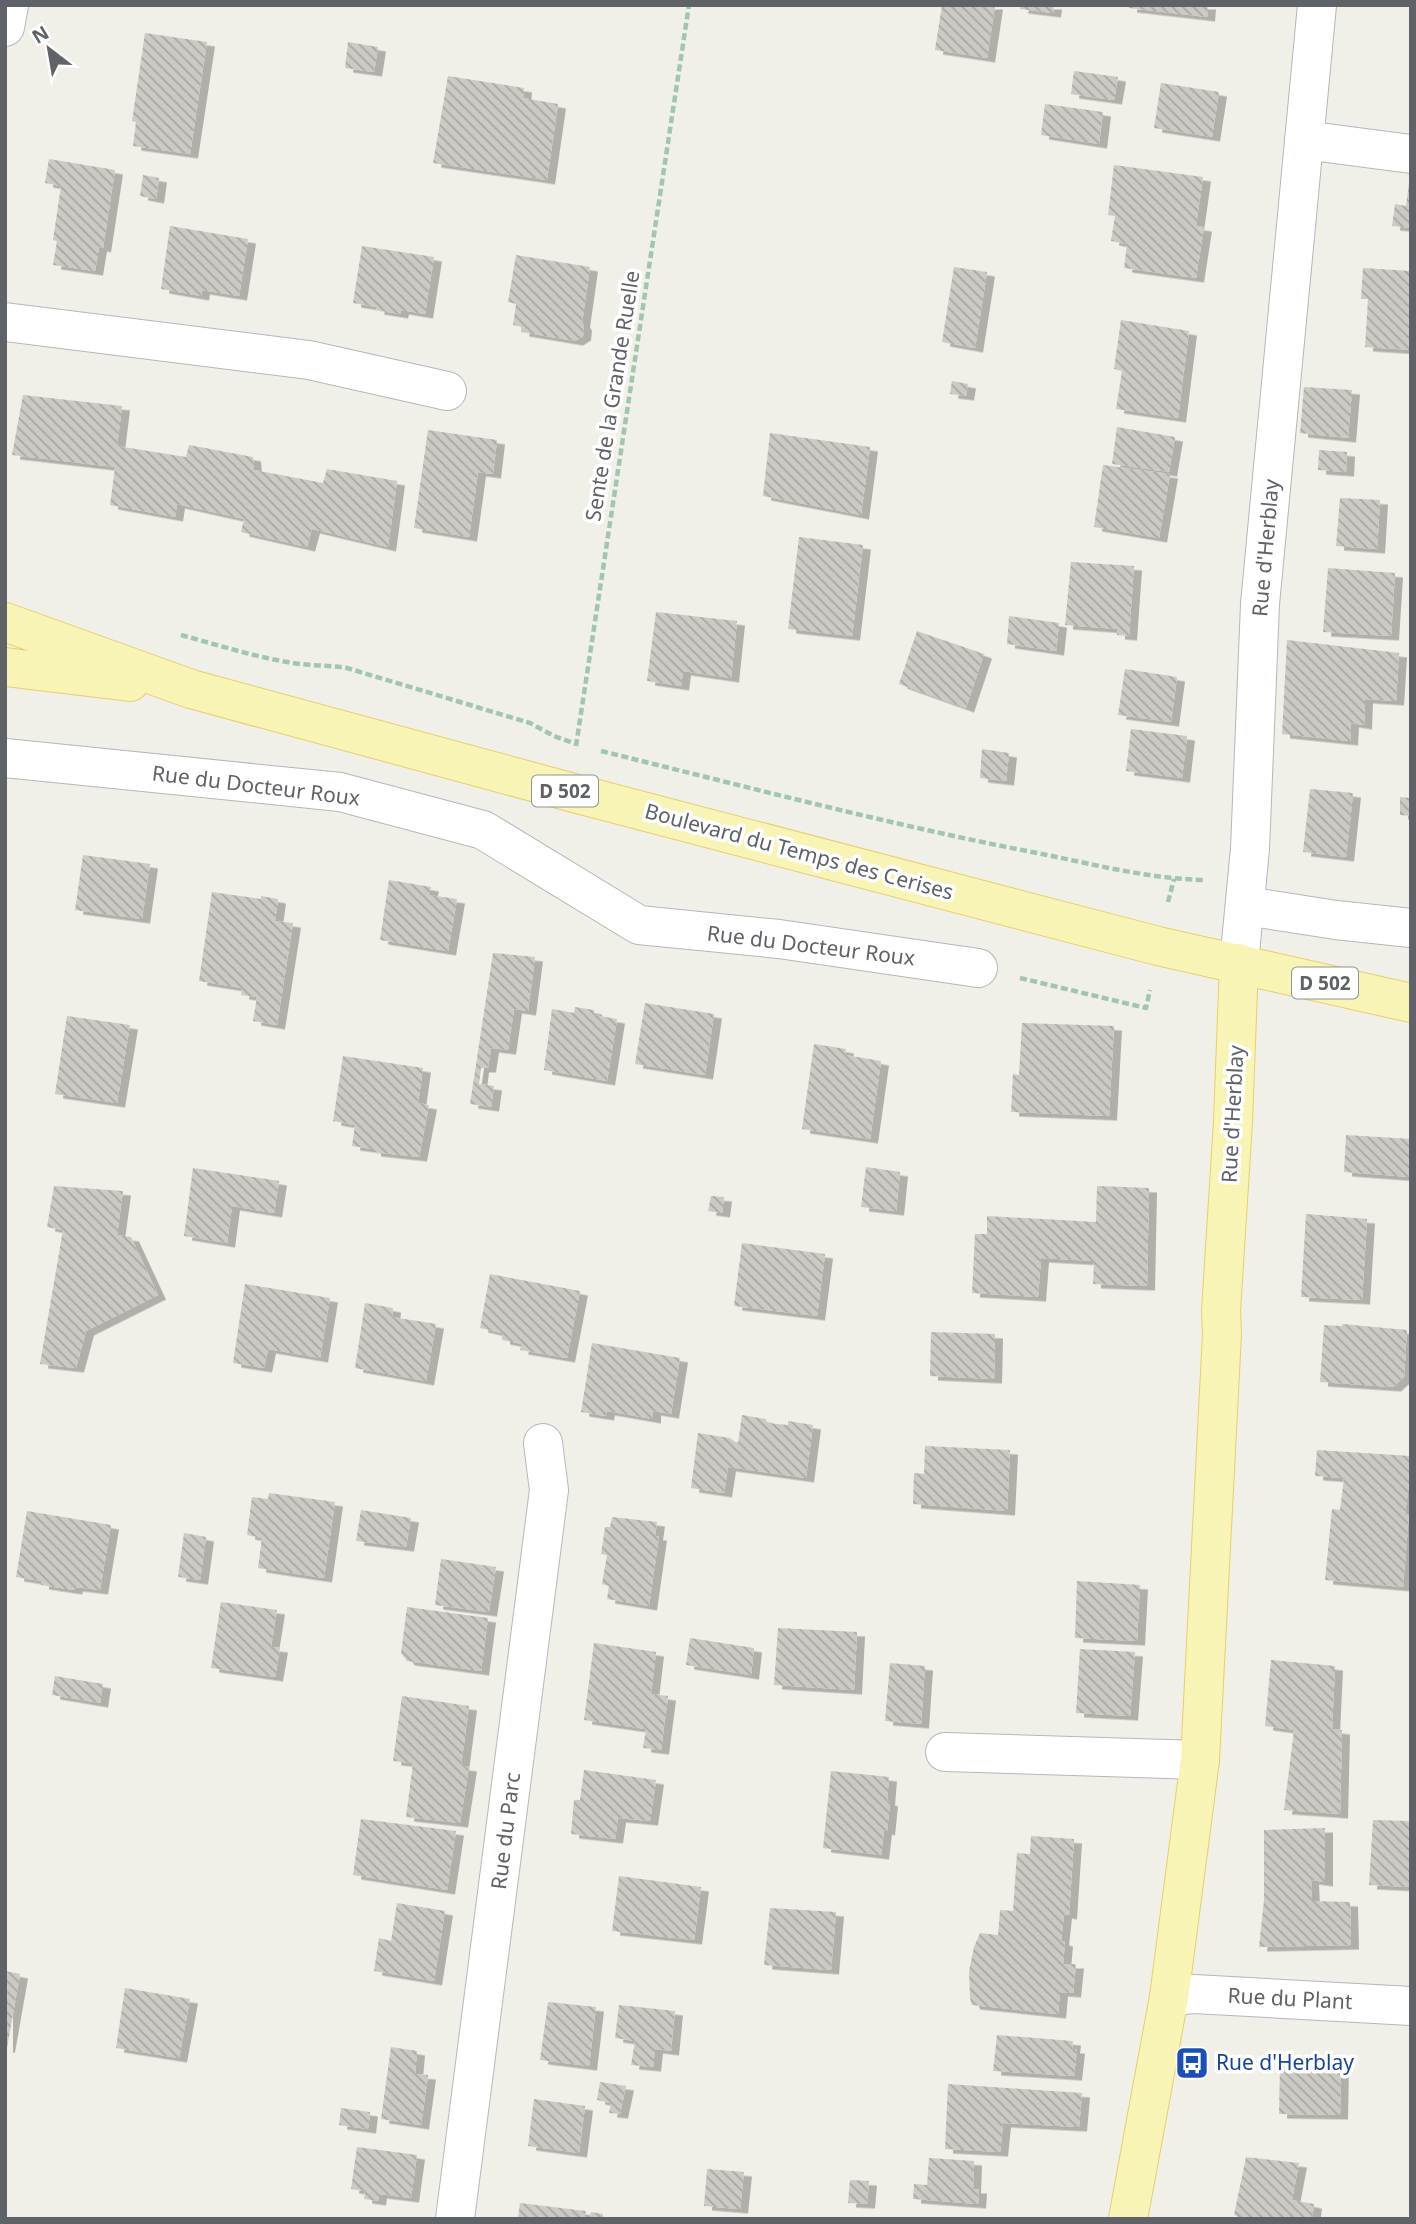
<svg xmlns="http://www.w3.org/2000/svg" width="1416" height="2224" font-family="'Noto Sans',sans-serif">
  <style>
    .building { fill: url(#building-back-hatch); filter: url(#shadow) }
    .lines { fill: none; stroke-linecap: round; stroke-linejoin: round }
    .minor-casing { stroke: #b5b7bb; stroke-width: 40 }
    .major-casing { stroke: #e6cf6b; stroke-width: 40 }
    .path { stroke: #a0c6af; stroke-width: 4.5; stroke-dasharray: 7 3.5; stroke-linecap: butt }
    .minor { stroke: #fff; stroke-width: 38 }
    .major { stroke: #f8f4b5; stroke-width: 38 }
    .labels { text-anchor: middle; stroke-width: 7; stroke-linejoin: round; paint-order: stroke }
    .shield { fill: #fff; stroke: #8f9195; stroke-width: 2 }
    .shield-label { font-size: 19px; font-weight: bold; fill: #5f6267 }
    .street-label { font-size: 21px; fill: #5f6267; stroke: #fff }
    .transit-label { font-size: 21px; fill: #164399; stroke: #fff; text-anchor: start }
  </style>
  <defs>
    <pattern id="building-back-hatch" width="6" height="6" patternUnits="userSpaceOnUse" patternTransform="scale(1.75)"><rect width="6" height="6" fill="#cccac4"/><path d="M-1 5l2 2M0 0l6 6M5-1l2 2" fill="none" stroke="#a9a7a3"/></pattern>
    <filter id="shadow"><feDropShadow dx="8" dy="4.5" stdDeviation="0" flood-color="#0004"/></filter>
  </defs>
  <rect width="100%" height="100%" fill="#f0efe8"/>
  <g class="building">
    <polygon points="942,5 995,5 987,58 935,50"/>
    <polygon points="1021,5 1054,5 1053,13 1020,9"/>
    <polygon points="1129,5 1208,5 1207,17 1129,8"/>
    <polygon points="145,33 207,42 190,154 133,146 136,122 132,121"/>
    <polygon points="348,42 378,47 374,72 345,68"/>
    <polygon points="1074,71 1118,77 1114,100 1071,94"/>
    <polygon points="448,76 524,88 523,98 558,104 547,180 433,163"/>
    <polygon points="1161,83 1219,92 1212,137 1154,128"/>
    <polygon points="1045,104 1103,112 1099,144 1041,135"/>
    <polygon points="49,159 115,170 103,248 99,247 95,271 53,265 57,241 53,240 61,186 45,183"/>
    <polygon points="1114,165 1203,177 1196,226 1204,227 1196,278 1124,268 1127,244 1111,241 1115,216 1108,215"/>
    <polygon points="143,175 159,178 156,199 140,196"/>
    <polygon points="1409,183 1411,228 1392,226 1395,204 1406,206"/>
    <polygon points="170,226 248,239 239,296 202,290 201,296 161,289"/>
    <polygon points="362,246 434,257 425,314 401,310 400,314 376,310 377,307 353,303"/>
    <polygon points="516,255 590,267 582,323 584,326 583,336 575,341 521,332 522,327 513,325 516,304 508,302"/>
    <polygon points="954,267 987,272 975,348 942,342"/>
    <polygon points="1363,268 1411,271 1411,350 1365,347 1368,299 1361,299"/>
    <polygon points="1121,320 1189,331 1178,418 1116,409 1122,371 1114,369"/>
    <polygon points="952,381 968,384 966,396 950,394"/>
    <polygon points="1304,387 1352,390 1348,438 1300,433"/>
    <polygon points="23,395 122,406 117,446 186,457 189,445 253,457 254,470 323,483 327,469 397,481 388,547 312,529 307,547 241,532 244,519 177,504 175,517 110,505 115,467 12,455"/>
    <polygon points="1117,427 1175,437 1169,472 1112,464"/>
    <polygon points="428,430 497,440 493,474 478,472 469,537 414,528"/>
    <polygon points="770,433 870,447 861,515 763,496"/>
    <polygon points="1319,450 1347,452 1346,472 1318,470"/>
    <polygon points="1103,465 1170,474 1159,538 1094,527"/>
    <polygon points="1340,498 1380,500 1377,549 1336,546"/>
    <polygon points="799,537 863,545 852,636 788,629"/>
    <polygon points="1071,562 1134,566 1129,636 1117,635 1117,629 1065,625"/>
    <polygon points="1328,568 1395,573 1391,636 1323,632"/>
    <polygon points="656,612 737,621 731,678 683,671 681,686 647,681"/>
    <polygon points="1009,616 1059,623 1056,651 1007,644"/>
    <polygon points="917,631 984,654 966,708 899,684"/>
    <polygon points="1287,640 1399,653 1396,701 1365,699 1364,725 1351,723 1350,741 1282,734"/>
    <polygon points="1125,669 1177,677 1171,722 1118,715"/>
    <polygon points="1131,729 1187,736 1182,778 1126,771"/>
    <polygon points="982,749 1009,753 1006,781 980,778"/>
    <polygon points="1310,789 1353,793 1346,857 1303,852"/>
    <polygon points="1400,797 1411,798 1411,816 1400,815"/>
    <polygon points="83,855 150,864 142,919 75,910"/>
    <polygon points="389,880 431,887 429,895 457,899 448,951 380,940"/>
    <polygon points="212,892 261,899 261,896 278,899 275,921 293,923 277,1025 253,1021 257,997 241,995 242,988 199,981"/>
    <polygon points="493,953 535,957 528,1011 514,1009 508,1050 491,1048 488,1068 481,1068 479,1084 494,1086 491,1107 470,1104"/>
    <polygon points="645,1003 714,1014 705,1075 635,1064"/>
    <polygon points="575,1007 594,1010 594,1015 617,1019 607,1081 544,1070 552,1009 574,1013"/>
    <polygon points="67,1016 130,1025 117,1103 55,1094"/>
    <polygon points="1022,1023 1114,1026 1109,1116 1011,1112 1013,1074 1019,1075"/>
    <polygon points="814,1044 846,1049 845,1055 881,1061 870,1139 802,1129"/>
    <polygon points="343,1056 423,1068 418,1103 429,1105 419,1157 373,1152 373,1149 352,1146 355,1125 333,1121"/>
    <polygon points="1346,1135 1411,1139 1411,1177 1344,1172"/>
    <polygon points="866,1167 900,1172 896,1211 861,1207"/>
    <polygon points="193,1168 279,1181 274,1213 232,1206 227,1243 184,1236"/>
    <polygon points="54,1186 123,1191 117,1235 131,1237 158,1295 86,1331 76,1368 40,1364 63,1230 47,1227"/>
    <polygon points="1097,1186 1149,1188 1147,1286 1093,1284 1094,1261 1041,1258 1038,1297 972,1293 975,1234 987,1234 987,1216 1096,1222"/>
    <polygon points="711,1196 724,1197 722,1213 708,1211"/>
    <polygon points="1306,1214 1367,1219 1362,1300 1301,1297"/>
    <polygon points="742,1243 825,1254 817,1316 734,1306"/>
    <polygon points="490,1274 580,1291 567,1358 520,1350 522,1344 502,1340 502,1333 480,1328"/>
    <polygon points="245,1284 330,1298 320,1358 268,1349 264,1368 233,1363"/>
    <polygon points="365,1303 393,1308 392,1317 436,1324 426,1381 355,1368"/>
    <polygon points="1342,1324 1407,1330 1404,1377 1393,1387 1320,1382 1324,1325 1342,1326"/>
    <polygon points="931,1332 995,1334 994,1379 930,1376"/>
    <polygon points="592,1343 680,1358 671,1414 653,1411 653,1419 607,1411 606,1416 581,1412"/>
    <polygon points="742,1415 766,1419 767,1423 788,1425 788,1421 813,1425 806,1478 728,1467 724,1493 691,1488 698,1433 730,1438 738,1444"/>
    <polygon points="925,1446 1010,1450 1007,1511 913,1504 914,1473 924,1474"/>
    <polygon points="1317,1450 1411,1456 1411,1483 1409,1483 1405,1514 1409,1514 1403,1587 1325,1580 1332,1509 1340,1510 1344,1478 1315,1476"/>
    <polygon points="269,1493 335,1502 324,1578 258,1568 262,1538 247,1535 252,1497 268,1499"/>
    <polygon points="361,1510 411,1518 406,1547 356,1541"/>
    <polygon points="27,1511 111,1525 100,1590 75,1587 74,1590 41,1585 41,1581 16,1577"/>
    <polygon points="612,1517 657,1522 655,1536 659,1536 649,1606 607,1599 609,1586 602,1584 607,1555 601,1554 605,1527 610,1527"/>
    <polygon points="184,1533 206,1537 200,1580 178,1577"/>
    <polygon points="441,1559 496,1567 489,1612 435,1605"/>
    <polygon points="1077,1581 1140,1585 1137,1641 1075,1638"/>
    <polygon points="221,1602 277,1610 271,1647 280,1648 275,1677 211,1668"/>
    <polygon points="407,1607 488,1618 481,1671 407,1661 401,1653"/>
    <polygon points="778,1628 857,1632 854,1690 774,1685"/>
    <polygon points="690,1638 754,1648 751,1675 686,1665"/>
    <polygon points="594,1643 656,1652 651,1694 668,1696 661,1750 643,1748 646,1729 584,1720"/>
    <polygon points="1080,1649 1135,1652 1130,1716 1076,1713"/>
    <polygon points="1271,1660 1335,1666 1332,1729 1342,1730 1340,1814 1284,1810 1294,1730 1265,1726"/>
    <polygon points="890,1663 925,1666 921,1724 885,1721"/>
    <polygon points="55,1676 103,1684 100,1703 52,1695"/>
    <polygon points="402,1696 469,1706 461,1766 469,1767 460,1823 406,1817 413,1763 393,1761"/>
    <polygon points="584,1770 656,1780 650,1821 618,1818 615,1839 571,1834 574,1800 580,1800"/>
    <polygon points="831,1771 889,1777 887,1801 890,1802 887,1831 884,1830 881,1855 823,1848"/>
    <polygon points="361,1819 456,1831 447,1890 353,1875"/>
    <polygon points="1373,1820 1411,1821 1411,1887 1369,1885"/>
    <polygon points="1325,1828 1325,1882 1311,1880 1312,1901 1350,1902 1351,1945 1259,1947 1264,1900 1264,1830"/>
    <polygon points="1031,1836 1074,1839 1069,1915 1064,1914 1061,1941 1065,1942 1063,1964 1076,1964 1073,1993 1060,1992 1058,2014 972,2005 970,1998 969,1971 974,1947 980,1933 998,1935 1000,1910 1013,1911 1017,1853 1030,1854"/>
    <polygon points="619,1876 701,1887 694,1940 612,1931"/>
    <polygon points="397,1903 445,1911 434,1981 374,1971 379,1938 391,1941"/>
    <polygon points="770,1908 836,1912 831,1970 764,1965"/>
    <polygon points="5,1971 20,1974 7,2048 5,2048"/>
    <polygon points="125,1988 190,1999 179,2058 116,2048"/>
    <polygon points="548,2002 596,2007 589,2066 540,2060"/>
    <polygon points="619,2005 675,2011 671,2051 655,2049 653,2067 631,2065 635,2041 615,2038"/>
    <polygon points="997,2035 1073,2041 1072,2049 1077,2049 1074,2076 993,2071"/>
    <polygon points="391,2047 417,2051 415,2074 428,2075 421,2125 381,2119"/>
    <polygon points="1280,2064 1341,2066 1340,2115 1279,2114"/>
    <polygon points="600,2082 626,2086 620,2114 609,2113 611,2103 597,2100"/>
    <polygon points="948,2084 1082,2093 1079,2127 1003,2123 1000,2152 945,2149"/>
    <polygon points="534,2099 585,2106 579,2153 528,2146"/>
    <polygon points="341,2108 370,2112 368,2129 339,2125"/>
    <polygon points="357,2147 417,2155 411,2198 379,2194 378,2201 364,2199 365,2191 351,2189"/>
    <polygon points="1246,2157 1299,2163 1292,2200 1314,2204 1312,2219 1237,2219 1237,2216 1234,2215"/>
    <polygon points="929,2158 974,2161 973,2189 979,2189 978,2204 913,2199 914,2184 927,2185"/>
    <polygon points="707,2169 744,2172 740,2209 704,2206"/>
    <polygon points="850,2180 869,2181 867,2204 848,2203"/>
    <polygon points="520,2203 586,2211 584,2219 518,2219"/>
    <polygon points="591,2212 603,2214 603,2219 590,2219"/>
  </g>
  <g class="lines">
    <defs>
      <g id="minor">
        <polyline points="5,27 9,5"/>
        <polyline points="1304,140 1411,154"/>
        <polyline points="5,322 309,360 447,391"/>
        <polyline points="5,758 340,792 483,830 639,925 779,939 978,968"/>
        <polyline points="1246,906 1336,920 1411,928"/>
        <polyline points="1239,963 1250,849 1260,604 1317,5"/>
        <polyline points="945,1752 1200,1760"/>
        <polyline points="1169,1997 1194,1994 1411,2006"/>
        <polyline points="455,2219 549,1490 543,1443"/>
      </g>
      <g id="major">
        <polyline points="5,622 191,689 570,792 1158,946 1411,1003"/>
        <polyline points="5,667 130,682"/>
        <polyline points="1128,2219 1169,1997 1200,1760 1222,1334 1221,1311 1233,1122 1239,963"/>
      </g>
    </defs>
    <use href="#minor" class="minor-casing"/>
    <use href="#major" class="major-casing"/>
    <g class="path">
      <path d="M181,635C218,645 255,657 293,663C311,666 329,665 347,668L530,723L554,736L576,744"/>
      <polyline points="576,746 689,5"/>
      <path d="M601,751C744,786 887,824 1032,852C1089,863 1147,879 1205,880"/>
      <polyline points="1168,902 1174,879"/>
      <polyline points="1020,978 1146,1008 1150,990"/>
    </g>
    <use href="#minor" class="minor"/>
    <use href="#major" class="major"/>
  </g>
  <defs>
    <symbol id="bus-square" viewBox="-11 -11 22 22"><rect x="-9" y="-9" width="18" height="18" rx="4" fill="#1a4fb4" stroke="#fff"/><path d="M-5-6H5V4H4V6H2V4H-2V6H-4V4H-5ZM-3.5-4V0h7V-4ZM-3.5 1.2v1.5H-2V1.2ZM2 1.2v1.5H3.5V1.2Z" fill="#fff"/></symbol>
  </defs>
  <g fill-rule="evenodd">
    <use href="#bus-square" x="1173" y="2044" width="38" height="38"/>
  </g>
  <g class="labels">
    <g class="shield">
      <rect x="532" y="775.5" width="66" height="31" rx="5"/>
      <rect x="1292" y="967.5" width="66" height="31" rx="5"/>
    </g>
    <g class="shield-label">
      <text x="565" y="798">D 502</text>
      <text x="1325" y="990">D 502</text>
    </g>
    <g class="street-label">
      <text transform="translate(613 396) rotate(-81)" y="7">Sente de la Grande Ruelle</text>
      <text transform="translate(1266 548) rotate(-85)" y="7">Rue d'Herblay</text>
      <text transform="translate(256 786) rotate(7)" y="7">Rue du Docteur Roux</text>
      <text transform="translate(799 852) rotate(15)" y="7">Boulevard du Temps des Cerises</text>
      <text transform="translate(811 946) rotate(7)" y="7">Rue du Docteur Roux</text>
      <text transform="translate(1233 1114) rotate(-87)" y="7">Rue d'Herblay</text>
      <text transform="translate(506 1831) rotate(-83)" y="7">Rue du Parc</text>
      <text transform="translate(1290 1999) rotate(3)" y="7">Rue du Plant</text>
    </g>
    <g class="transit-label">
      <text x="1216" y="2070">Rue d'Herblay</text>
    </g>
  </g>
  <rect width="1416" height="2224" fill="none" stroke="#5f6267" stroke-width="14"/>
  <g transform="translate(49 49) rotate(329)" stroke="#ffffff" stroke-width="5" paint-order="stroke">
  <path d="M0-5L12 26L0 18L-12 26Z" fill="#5f6267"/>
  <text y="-10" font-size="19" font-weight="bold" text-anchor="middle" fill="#5f6267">N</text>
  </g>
</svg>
